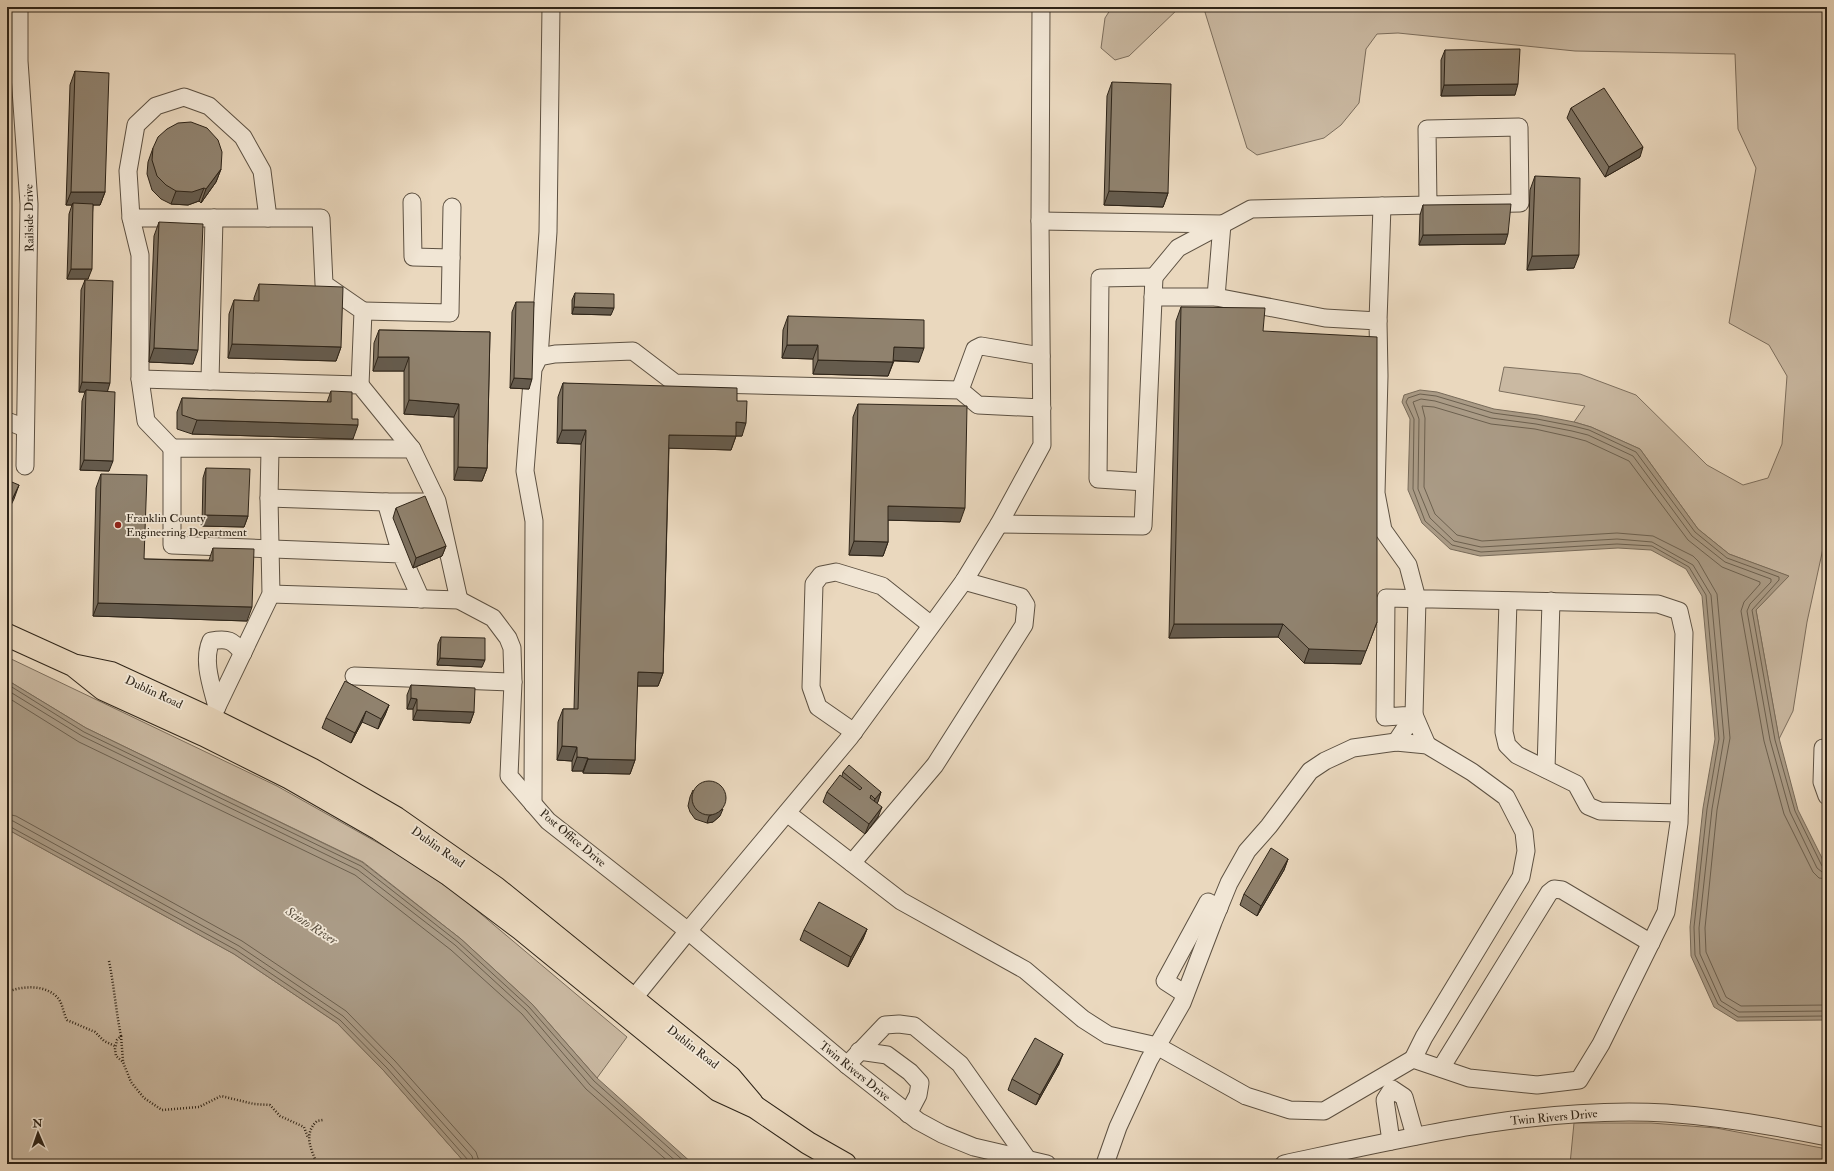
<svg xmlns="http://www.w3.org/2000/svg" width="1834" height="1171" font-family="'IM FELL Double Pica',serif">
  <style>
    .green { fill: #cab9a2; stroke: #7c6e5d }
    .water { fill: #aa9b86; stroke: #786b5a }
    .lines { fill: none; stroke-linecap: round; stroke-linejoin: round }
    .shore { stroke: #6c604f; stroke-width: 1 }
    .minor-casing { stroke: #5d5142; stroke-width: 19 }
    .major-casing { stroke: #2e2418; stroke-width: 24 }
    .path { stroke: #2e2418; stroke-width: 2.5; stroke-dasharray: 1 2; stroke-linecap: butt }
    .minor { stroke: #f1e6d5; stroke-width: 17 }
    .major { stroke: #ead8be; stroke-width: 22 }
    .wall { fill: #7c705f; stroke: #2e2418 }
    .shaded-wall { fill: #655b4d; stroke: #2e2418 }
    .building { fill: #90826e; stroke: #2e2418 }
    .poi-dot { fill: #8f2418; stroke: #f1e6d5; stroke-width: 1.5 }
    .labels { text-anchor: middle; stroke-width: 3.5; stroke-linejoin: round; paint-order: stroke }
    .street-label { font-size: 12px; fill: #2e2418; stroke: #f1e6d5 }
    .poi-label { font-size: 12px; fill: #2e2418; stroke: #f1e6d5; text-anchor: start }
    .water-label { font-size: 13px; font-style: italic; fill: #594e3e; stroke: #f1e6d5 }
  </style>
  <rect width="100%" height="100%" fill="#ead8be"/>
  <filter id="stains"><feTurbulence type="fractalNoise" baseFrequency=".005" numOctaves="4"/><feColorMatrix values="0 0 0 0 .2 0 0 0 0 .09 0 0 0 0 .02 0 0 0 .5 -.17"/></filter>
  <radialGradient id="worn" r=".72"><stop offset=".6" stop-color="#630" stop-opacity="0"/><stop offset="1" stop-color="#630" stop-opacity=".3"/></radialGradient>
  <g class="green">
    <polygon points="1112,7 1180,7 1129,56 1115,60 1101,48 1105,18"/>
    <polygon points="1200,7 1827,7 1827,530 1807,622 1793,711 1779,739 1756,610 1788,576 1729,554 1698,529 1640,449 1591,427 1574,422 1585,406 1499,391 1504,367 1580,374 1636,395 1707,465 1743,485 1768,478 1782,444 1787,376 1769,345 1729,323 1756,168 1738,129 1735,54 1575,51 1398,33 1377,34 1366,49 1359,103 1341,125 1324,138 1257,155 1247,148 1204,9"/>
    <polygon points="7,657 277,786 396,853 456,893 627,1037 597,1078 532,1004 461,939 363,862 86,728 7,680"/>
    <polygon points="7,829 234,954 337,1023 384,1071 466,1164 7,1164"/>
    <polygon points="1574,1123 1651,1123 1716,1128 1827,1149 1827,1164 1570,1164"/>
  </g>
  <g class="water">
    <polygon points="1420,390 1437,392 1494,409 1538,415 1574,422 1591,427 1640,449 1698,529 1729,554 1789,576 1756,610 1779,738 1798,810 1827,868 1827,1020 1737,1021 1714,1007 1691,956 1690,927 1703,808 1715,739 1702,596 1686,569 1651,550 1618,548 1480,556 1450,549 1422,523 1408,490 1410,419 1402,402 1404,395"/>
    <polygon points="7,680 86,728 362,862 461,939 532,1004 597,1078 693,1164 466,1164 384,1071 337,1023 234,954 7,829"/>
  </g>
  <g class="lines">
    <g class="shore">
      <polyline points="7,684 84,732 361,866 458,942 529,1007 594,1081 687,1164"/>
      <polyline points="7,690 82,736 358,870 455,945 526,1010 590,1085 679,1164"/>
      <polyline points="7,697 79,742 355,875 451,950 522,1014 586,1089 671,1164"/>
      <polyline points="7,814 16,816 242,941 346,1011 395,1061 476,1152 480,1164"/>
      <polyline points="7,820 13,821 239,946 343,1016 391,1065 472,1156 474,1164"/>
      <polyline points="7,825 236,950 340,1020 387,1068 468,1160 469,1164"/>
      <polyline points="1827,868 1822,866 1795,811 1775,740 1752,610 1779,580 1779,577 1727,558 1695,532 1636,452 1589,430 1573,426 1537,419 1493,413 1436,396 1420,394 1408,398 1406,402 1414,419 1413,489 1425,521 1452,545 1481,552 1617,544 1652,546 1689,567 1706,595 1719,739 1707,809 1694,927 1695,955 1718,1004 1738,1017 1827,1016"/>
      <polyline points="1827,873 1822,872 1817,868 1790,812 1770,740 1747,611 1750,604 1771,582 1771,579 1725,562 1692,536 1633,456 1588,435 1572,431 1536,424 1491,418 1435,401 1421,399 1413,402 1419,419 1418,489 1430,518 1454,541 1481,547 1617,539 1652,542 1693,565 1711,595 1724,738 1712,809 1699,928 1700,954 1721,1001 1739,1012 1827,1011"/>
      <polyline points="1827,879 1819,878 1813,872 1784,814 1764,741 1741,611 1744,602 1760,584 1760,582 1722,567 1688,540 1629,461 1586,441 1571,437 1535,429 1491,424 1434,407 1422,406 1425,418 1424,487 1435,514 1457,535 1482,541 1617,533 1653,536 1693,556 1698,561 1717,594 1730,738 1717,810 1705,928 1706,952 1726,997 1741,1006 1827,1005"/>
    </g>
    <defs>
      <g id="minor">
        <polyline points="19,7 19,61 29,204 25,466"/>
        <polyline points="1041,7 1040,221 1042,445 999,524 964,581 850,737 688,931 847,1065 918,1121 942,1134 974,1147 1047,1164"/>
        <polyline points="412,202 413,257 451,258"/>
        <polyline points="131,218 268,218"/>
        <polyline points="1040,221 1222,224 1216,297 1153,297"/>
        <polyline points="1154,277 1178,248 1251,209 1520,203 1519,127 1427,129 1428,205"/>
        <polyline points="363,311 450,313 452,207"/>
        <polyline points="1378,321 1382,206"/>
        <polyline points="539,357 548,232 551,7"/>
        <polyline points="140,379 360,385 412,449"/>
        <polyline points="210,381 214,218"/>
        <polyline points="960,390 975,349 981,346 1041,356"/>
        <polyline points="7,421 25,428"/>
        <polyline points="172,448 146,421 140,379 140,255 131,218 128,171 136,125 156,106 184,97 209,106 243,137 262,171 268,218 321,218 324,284 363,311 360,385"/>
        <polyline points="269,498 386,502 433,502"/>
        <polyline points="386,502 401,554"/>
        <polyline points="999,524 1143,526 1154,277 1100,278 1098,479 1145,482"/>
        <polyline points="271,594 459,600 493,618 508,638 512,648 513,682 509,776 548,821 688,931 633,999"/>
        <polyline points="421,599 401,554 172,545 172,448 412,449 437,501 459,600"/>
        <polyline points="1508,601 1504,732 1507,745 1517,755 1576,784 1588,806 1600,811 1679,813"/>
        <polyline points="354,676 513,682"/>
        <path d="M217,707C212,687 202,661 211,641C228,638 232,640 243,653"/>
        <polyline points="211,719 271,594 269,498 270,450"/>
        <polyline points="854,732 818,707 811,687 814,584 821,575 836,572 882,586 931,625"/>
        <polyline points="1396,742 1414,715 1427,745"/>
        <polyline points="1823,748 1822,782 1827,796"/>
        <polyline points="1546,769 1551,601"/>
        <polyline points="533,804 534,521 525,471 533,369 539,357 555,354 633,351 675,383 960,390 978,405 1042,408"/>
        <polyline points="787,813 901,901 1025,970 1083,1019 1108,1035 1157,1046 1246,1096 1290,1110 1324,1111 1413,1059 1469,1078 1537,1085 1579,1080 1601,1044 1666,912 1679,823 1684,633 1679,611 1658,604 1386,598 1385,717 1414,715 1417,599 1408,565 1383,530 1376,493 1379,376 1378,321 1325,318 1216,297"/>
        <polyline points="852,863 935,765 1024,625 1026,605 1021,597 964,581"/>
        <polyline points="1185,994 1165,981 1208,902 1219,908"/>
        <polyline points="859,1051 887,1055 910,1072 920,1083 918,1095 908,1114"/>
        <polyline points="847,1065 885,1025 899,1024 914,1026 960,1064 1028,1160"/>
        <polyline points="1441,1068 1549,893 1554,889 1562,890 1651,943"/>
        <polyline points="1391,1141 1385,1100 1392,1089 1404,1097 1415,1136"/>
        <polyline points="1105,1164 1118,1127 1149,1060 1182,1003 1213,922 1229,883 1247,851 1269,826 1310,771 1325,761 1353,748 1396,742 1427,745 1472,772 1506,797 1524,832 1526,851 1521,877 1424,1037 1413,1059"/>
        <path d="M1284,1164C1409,1137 1537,1106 1666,1113C1720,1117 1774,1126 1827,1137"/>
      </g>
      <g id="major">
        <polyline points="7,635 73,665 103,689 204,735 290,778 379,829 448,874 521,929 718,1090 755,1107 808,1143 845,1164"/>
        <polyline points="77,666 111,673 211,719 311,769 396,818 496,888 580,956 730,1077 752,1103"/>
      </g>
    </defs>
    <use href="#minor" class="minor-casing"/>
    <use href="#major" class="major-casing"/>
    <g class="path">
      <path d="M109,961C114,986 116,1011 121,1036L117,1040L115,1049L116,1056L123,1062L131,1082L144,1098L162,1110L199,1107L221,1096L254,1104L270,1105L280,1116L304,1127L308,1138"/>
      <path d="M7,992C22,986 44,984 57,997C63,1003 63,1013 67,1020L95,1032L104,1041L115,1046"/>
      <polyline points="121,1036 123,1061"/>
      <path d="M317,1164C311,1149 303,1134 317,1121L323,1120"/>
    </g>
    <use href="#minor" class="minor"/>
    <use href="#major" class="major"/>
  </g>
  <g class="wall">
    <polygon points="1445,50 1515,95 1441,96 1441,60"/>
    <polygon points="75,71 105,192 100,205 93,205 88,279 67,279 69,214 72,205 66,205 70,85"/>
    <polygon points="1112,82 1168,193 1163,207 1104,205 1107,96"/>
    <polygon points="1571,108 1640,157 1605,177 1567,118"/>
    <polygon points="153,148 221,169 216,182 201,203 199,201 188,205 171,204 161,199 152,190 147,174 148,162"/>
    <polygon points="1535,176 1574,268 1527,270 1530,190"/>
    <polygon points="1423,205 1505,244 1419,245 1420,215"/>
    <polygon points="159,222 193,364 149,362 154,236"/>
    <polygon points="85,280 107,391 109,471 80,470 82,401 85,392 79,392 81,290"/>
    <polygon points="259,284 341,347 336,361 228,358 229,314 234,300 254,301 254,298"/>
    <polygon points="575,293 611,315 572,314 572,300"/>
    <polygon points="516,302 529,389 510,388 512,312"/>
    <polygon points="1181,307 1263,331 1361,664 1304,663 1278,637 1169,638 1176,321"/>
    <polygon points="788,316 919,362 894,361 888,376 813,374 813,359 782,358 783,330"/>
    <polygon points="379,330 490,332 487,468 482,481 454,480 454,417 404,414 404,371 373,371 374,343"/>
    <polygon points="563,383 737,401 742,436 736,436 731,450 669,448 663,673 658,686 637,686 635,760 630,774 583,773 583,771 572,771 572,761 557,760 558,722 563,709 574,709 581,444 557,443 558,397"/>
    <polygon points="331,391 352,419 353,439 192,434 177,429 177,412 182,398 327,402"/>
    <polygon points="858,404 960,522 888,520 888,542 883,556 849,555 853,417"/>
    <polygon points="206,468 248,516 244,527 202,526 203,478"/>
    <polygon points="101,474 144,559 209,560 213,548 247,621 93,616 96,488"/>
    <polygon points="396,508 446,546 442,556 413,568 393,518"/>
    <polygon points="441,637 482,667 437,665 438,644"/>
    <polygon points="411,685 474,712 470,723 413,720 413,709 407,709 407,695"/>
    <polygon points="389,705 385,715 378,729 362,722 351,743 322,728 326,718"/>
    <polygon points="843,772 881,792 877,803 878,817 865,834 823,802 827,792 842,776"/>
    <polygon points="693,790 720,816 713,822 707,823 695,819 690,812 688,806 690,797"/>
    <polygon points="1288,859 1284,870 1257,916 1240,905 1244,894"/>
    <polygon points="867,929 863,939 848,967 800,940 804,930"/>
    <polygon points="1059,1064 1036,1105 1008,1090 1012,1079"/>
  </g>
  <g class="shaded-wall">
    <polygon points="1518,84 1515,95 1441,96 1444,85"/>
    <polygon points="1643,147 1640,157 1605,177 1609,167"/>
    <polygon points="221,169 216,182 201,203 206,189"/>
    <polygon points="204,188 199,201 188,205 171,204 176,191"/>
    <polygon points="1109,191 1168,193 1163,207 1104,205"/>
    <polygon points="71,192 105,192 100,205 73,205 73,203 72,205 66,205"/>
    <polygon points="1508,234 1505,244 1419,245 1423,235"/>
    <polygon points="1579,255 1574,268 1527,270 1532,256"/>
    <polygon points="71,269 92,269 88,279 67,279"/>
    <polygon points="574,307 614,308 611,315 572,314"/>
    <polygon points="232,344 341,347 336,361 228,358"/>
    <polygon points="787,345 818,345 813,359 782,358"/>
    <polygon points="894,347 924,348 919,362 889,360"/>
    <polygon points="154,348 198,350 193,364 149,362"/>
    <polygon points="378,357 409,357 404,371 373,371"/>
    <polygon points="818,360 893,362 888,376 813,374"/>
    <polygon points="514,378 532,379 529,389 510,388"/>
    <polygon points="82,382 110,383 107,393 86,390 85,392 79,392"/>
    <polygon points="409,400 459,404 454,417 404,414"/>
    <polygon points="197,420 358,425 353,439 192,434"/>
    <polygon points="736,422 746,423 742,436 731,436"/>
    <polygon points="562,430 586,430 581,444 557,443"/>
    <polygon points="669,435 736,436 731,450 664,448"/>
    <polygon points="84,460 113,461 109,471 80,470"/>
    <polygon points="458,467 487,468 482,481 454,480"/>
    <polygon points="19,485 14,499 7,513 7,510"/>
    <polygon points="888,506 965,508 960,522 884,520"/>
    <polygon points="205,515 248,516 244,527 202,526"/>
    <polygon points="854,541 888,542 883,556 849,555"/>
    <polygon points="446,546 442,556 413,568 416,558"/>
    <polygon points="98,603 252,607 247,621 93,616"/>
    <polygon points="1377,622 1361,664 1304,663 1309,649"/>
    <polygon points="1174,624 1283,624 1278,637 1169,638"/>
    <polygon points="440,658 485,660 482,667 437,665"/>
    <polygon points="638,672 663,673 658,686 633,686"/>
    <polygon points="411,698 417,699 413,709 407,709"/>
    <polygon points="389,705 385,715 378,729 381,719"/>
    <polygon points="417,710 474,712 470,723 413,720"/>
    <polygon points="366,711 362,722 351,743 355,733"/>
    <polygon points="562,746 577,747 572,761 557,760"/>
    <polygon points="577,757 588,758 583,771 572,771"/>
    <polygon points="588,759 635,760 630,774 583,773"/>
    <polygon points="881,792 878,802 872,809 875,799"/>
    <polygon points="882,807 878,817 865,834 869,824"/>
    <polygon points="723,809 720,816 713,822 707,823 709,816"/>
    <polygon points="1288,859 1284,870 1257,916 1261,906"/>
    <polygon points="867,929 863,939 848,967 851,957"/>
    <polygon points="1063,1054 1059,1064 1036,1105 1040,1095"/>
  </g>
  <g class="building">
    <polygon points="1520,49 1518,84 1444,85 1445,50"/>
    <polygon points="75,71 109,73 105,192 71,192"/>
    <polygon points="1112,82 1171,84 1168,193 1109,191"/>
    <polygon points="1604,88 1643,147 1609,167 1571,108"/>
    <polygon points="191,122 207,128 218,140 222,152 221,169 206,189 204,188 192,192 176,191 166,185 157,176 152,160 153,148 158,137 167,129 178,123"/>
    <polygon points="1535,176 1580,178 1579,255 1532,256"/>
    <polygon points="73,203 93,204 92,269 71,269"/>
    <polygon points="1511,204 1508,234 1423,235 1423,205"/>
    <polygon points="159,222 203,224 198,350 154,348"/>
    <polygon points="85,280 113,281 110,383 82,382"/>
    <polygon points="259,284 343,287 341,347 232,344 234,300 259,301"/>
    <polygon points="575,293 614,294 614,308 574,307"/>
    <polygon points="516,302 534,302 532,379 514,378"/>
    <polygon points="1181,307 1265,308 1263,331 1377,337 1377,622 1366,651 1309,649 1283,624 1174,624"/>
    <polygon points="788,316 924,320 924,348 894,347 893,362 818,360 818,345 787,345"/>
    <polygon points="379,330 490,332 487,468 458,467 459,404 409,400 409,357 378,357"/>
    <polygon points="563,383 737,388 737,401 747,401 746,423 736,422 736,436 669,435 663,673 638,672 635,760 588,759 588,758 577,757 577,747 562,746 563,709 578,709 586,430 562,430"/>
    <polygon points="86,390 115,392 113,461 84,460"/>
    <polygon points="331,391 352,392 352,419 358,419 358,425 197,420 182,415 182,398 331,402"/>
    <polygon points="858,404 967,406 965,508 888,506 888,542 854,541"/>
    <polygon points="206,468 250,469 248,516 205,515"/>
    <polygon points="101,474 147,475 144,559 213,561 213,548 254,549 252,607 98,603"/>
    <polygon points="7,480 19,485 7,510"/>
    <polygon points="425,496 446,546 416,558 396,508"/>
    <polygon points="441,637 485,638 485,660 440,658"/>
    <polygon points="345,681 389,705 381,719 366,711 355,733 326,718"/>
    <polygon points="411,685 475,688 474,712 417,710 417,699 411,698"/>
    <polygon points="849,765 881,792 875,799 871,795 870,798 882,807 869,824 827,792 840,775 860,790 862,788 843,772"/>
    <circle cx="709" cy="798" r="17"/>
    <polygon points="1271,848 1288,859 1261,906 1244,894"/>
    <polygon points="819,902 867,929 851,957 804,930"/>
    <polygon points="1035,1038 1063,1054 1040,1095 1012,1079"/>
  </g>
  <circle class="poi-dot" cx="118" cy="525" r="4"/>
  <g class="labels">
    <g class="street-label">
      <text transform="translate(29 218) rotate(-91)" y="4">Railside Drive</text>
      <text transform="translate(154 692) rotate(25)" y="4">Dublin Road</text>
      <text transform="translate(573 838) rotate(40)" y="4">Post Office Drive</text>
      <text transform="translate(438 847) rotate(35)" y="4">Dublin Road</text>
      <text transform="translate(693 1047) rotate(38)" y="4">Dublin Road</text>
      <text transform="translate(855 1071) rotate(39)" y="4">Twin Rivers Drive</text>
      <text transform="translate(1554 1117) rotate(-5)" y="4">Twin Rivers Drive</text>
    </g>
    <g class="poi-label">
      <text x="126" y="522">Franklin County<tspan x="126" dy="14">Engineering Department</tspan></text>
    </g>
    <g class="water-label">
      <text transform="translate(312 925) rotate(33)" y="5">Scioto River</text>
    </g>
  </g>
  <rect width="1834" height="1171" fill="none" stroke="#ead8be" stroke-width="24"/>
  <rect x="8" y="8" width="1818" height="1155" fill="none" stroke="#2e2418" stroke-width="2"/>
  <rect x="12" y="12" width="1810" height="1147" fill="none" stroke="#2e2418"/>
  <g transform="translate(38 1133) rotate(358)" stroke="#f1e6d5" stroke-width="3" paint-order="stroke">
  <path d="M0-3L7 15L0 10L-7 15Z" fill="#2e2418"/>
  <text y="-6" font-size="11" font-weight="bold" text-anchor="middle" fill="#2e2418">N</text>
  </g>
  <rect width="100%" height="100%" filter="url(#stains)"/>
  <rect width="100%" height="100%" fill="url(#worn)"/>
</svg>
